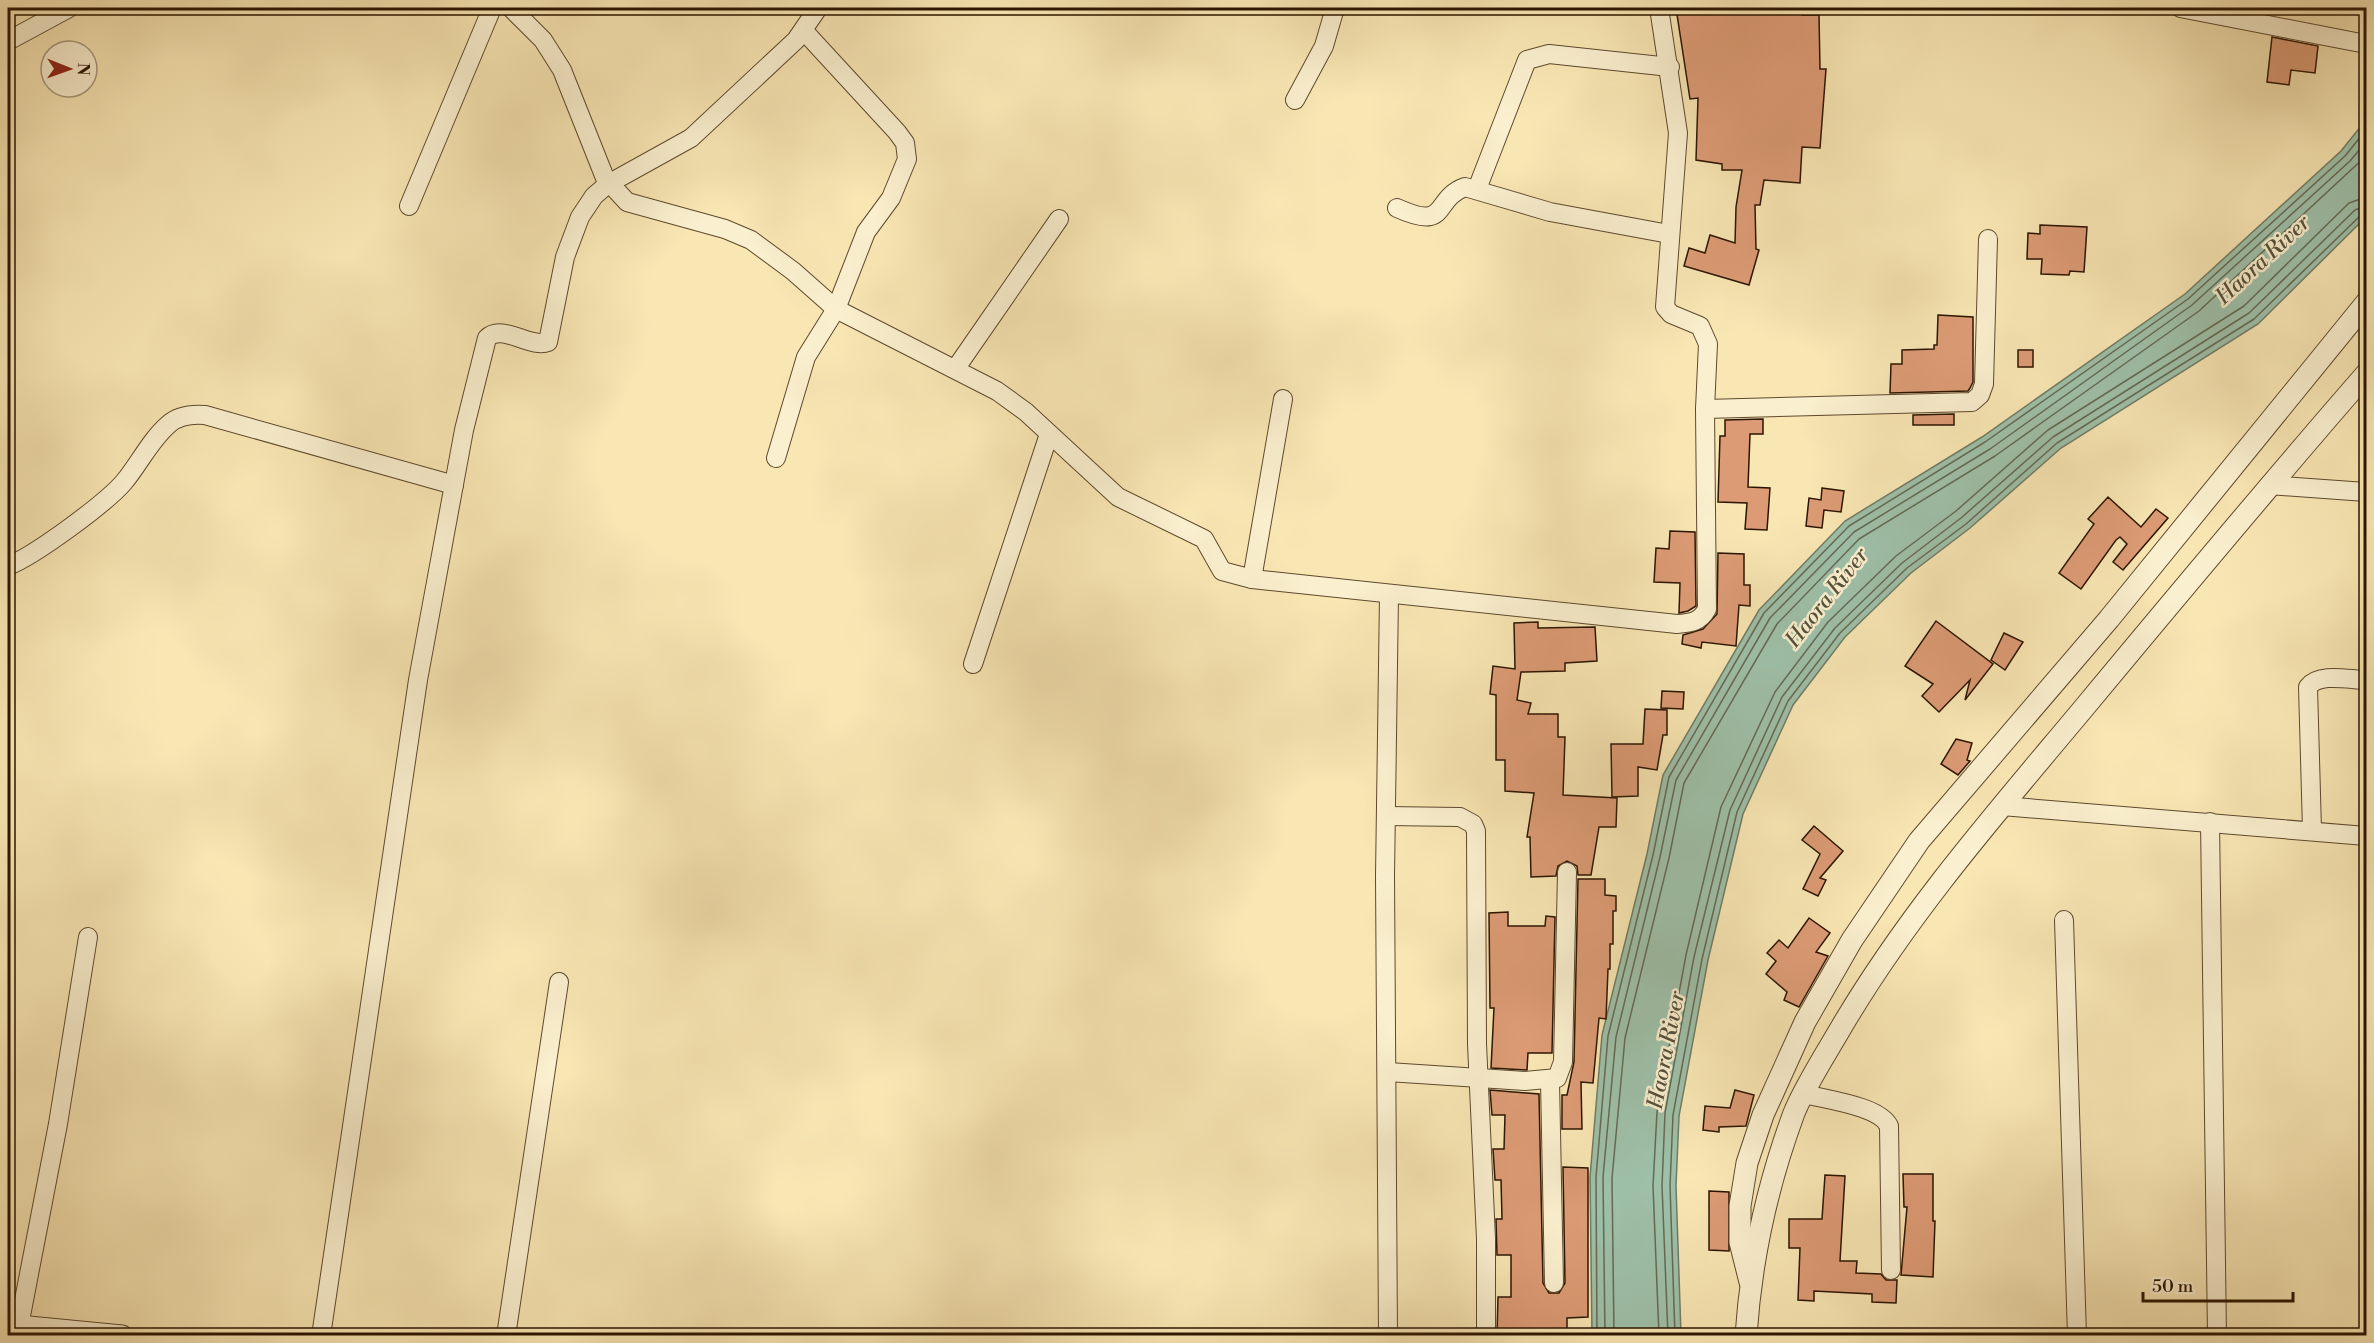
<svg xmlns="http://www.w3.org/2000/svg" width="2374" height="1343" font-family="'Libre Bodoni',serif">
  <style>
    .water { fill: #9ec0a9; stroke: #707c65; stroke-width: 1.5 }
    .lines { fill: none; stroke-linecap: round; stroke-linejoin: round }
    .shore { stroke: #646a54; stroke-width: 1.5 }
    .building { fill: #dc9b75; stroke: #2b1500; stroke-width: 1.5 }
    .minor-casing { stroke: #5e492d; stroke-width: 20 }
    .tertiary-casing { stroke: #5e492d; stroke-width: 23 }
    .minor { stroke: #faefce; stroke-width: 18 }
    .tertiary { stroke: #faefce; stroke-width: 21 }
    .labels { text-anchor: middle; stroke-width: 5; stroke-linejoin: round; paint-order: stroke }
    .water-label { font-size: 22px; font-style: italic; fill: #53513b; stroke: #faefce }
  </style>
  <rect width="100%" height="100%" fill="#f8e6b3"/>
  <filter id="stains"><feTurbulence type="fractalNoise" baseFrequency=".00333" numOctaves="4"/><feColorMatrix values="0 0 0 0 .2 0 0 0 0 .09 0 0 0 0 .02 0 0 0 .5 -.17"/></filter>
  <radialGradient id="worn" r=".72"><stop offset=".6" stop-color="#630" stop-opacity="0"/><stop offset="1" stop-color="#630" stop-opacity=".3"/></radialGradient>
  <polygon class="water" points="2366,120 2366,217 2258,324 2061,448 1970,528 1911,573 1845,637 1793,705 1743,814 1708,960 1679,1116 1676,1186 1681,1335 1592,1335 1590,1177 1602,1035 1647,854 1663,775 1759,610 1845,521 1982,437 2185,294 2341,151"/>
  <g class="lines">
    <g class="shore">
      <polyline points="1597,1336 1596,1177 1608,1036 1653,855 1669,777 1764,613 1849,526 1985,442 2188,299 2345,156 2366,130"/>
      <polyline points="1605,1336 1603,1177 1616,1037 1660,857 1676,780 1770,618 1854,532 1990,449 2192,305 2350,161 2366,142"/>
      <polyline points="1614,1336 1612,1178 1625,1038 1669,858 1684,783 1777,624 1859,539 1995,456 2199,311 2366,156"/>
      <polyline points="1659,1336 1653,1186 1657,1112 1686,955 1721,807 1775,692 1828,622 1896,556 1956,511 2048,430 2244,306 2349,203 2366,197"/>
      <polyline points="1668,1336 1662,1186 1665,1113 1694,957 1730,810 1782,697 1835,628 1902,563 1961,518 2053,437 2249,313 2355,210 2366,206"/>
      <polyline points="1675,1336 1670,1186 1673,1115 1702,959 1737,812 1788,701 1840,633 1907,568 1966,524 2057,443 2254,319 2360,216 2366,214"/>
    </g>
  </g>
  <g class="building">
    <polygon points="1676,8 1802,8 1802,15 1819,15 1820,69 1826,69 1820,148 1802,147 1800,183 1764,180 1760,205 1755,205 1756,249 1759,250 1749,285 1684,266 1689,248 1705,253 1710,235 1735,243 1736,207 1742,170 1722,170 1722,164 1696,160 1698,98 1690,99"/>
    <polygon points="2272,37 2318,46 2315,73 2291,70 2289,85 2267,82"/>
    <polygon points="2040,225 2087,227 2084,272 2070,271 2069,275 2041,274 2042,259 2027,259 2028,233 2040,234"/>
    <polygon points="1938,315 1973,317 1973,382 1970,388 1968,391 1890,393 1891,364 1902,364 1902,350 1934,349 1934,345 1937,345"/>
    <rect x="2018" y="350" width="15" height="17"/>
    <polygon points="1954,414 1954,425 1913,425 1913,415"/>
    <polygon points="1763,419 1763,434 1750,434 1748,487 1770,488 1767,530 1745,529 1747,503 1718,502 1720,436 1725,436 1725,420"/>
    <polygon points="1822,488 1844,491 1841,512 1824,510 1822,528 1806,526 1809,498 1821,500"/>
    <polygon points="2108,497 2141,527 2156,509 2168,518 2123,570 2113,562 2127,544 2120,537 2116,540 2081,589 2059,573 2094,524 2088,519"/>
    <polygon points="1670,531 1695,532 1696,606 1688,611 1679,613 1680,583 1654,582 1656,548 1669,549"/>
    <polygon points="1718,553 1744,554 1744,585 1750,585 1750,606 1739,605 1736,646 1702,642 1701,648 1682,644 1683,635 1703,629 1717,614"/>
    <polygon points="1936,621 1993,664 1965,700 1970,680 1939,712 1922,696 1933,684 1905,666"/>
    <polygon points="1538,622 1538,628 1595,627 1597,661 1565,663 1565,671 1521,672 1517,700 1531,703 1528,714 1558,714 1558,737 1565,737 1563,795 1617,798 1616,827 1599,827 1591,875 1578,875 1577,866 1567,861 1558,866 1556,876 1531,877 1530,837 1527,837 1534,793 1505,791 1505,760 1496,760 1496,695 1490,694 1493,666 1515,669 1514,623"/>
    <polygon points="2004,633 2023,642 2005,670 1991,660"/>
    <polygon points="1662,691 1684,692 1683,709 1661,708"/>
    <polygon points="1645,709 1667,710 1667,735 1663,735 1657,770 1638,767 1638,796 1612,797 1611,744 1643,744"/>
    <polygon points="1956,739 1972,743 1967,760 1970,761 1958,775 1941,764"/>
    <polygon points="1814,826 1843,851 1820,878 1826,880 1818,896 1803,889 1820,854 1802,840"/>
    <polygon points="1578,879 1605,879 1605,895 1616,896 1616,911 1613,911 1613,944 1610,944 1610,969 1608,969 1606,1019 1599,1018 1593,1083 1581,1082 1582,1129 1562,1129 1562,1095 1567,1095 1574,1062"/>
    <polygon points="1508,912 1508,926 1545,926 1546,916 1555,917 1552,1053 1528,1053 1527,1070 1491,1068 1494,1008 1490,1008 1489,913"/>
    <polygon points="1809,918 1830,933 1816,952 1828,956 1799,1007 1784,1000 1787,992 1766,974 1776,961 1767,953 1779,940 1788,948"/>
    <polygon points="1490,1090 1539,1094 1543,1283 1549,1293 1559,1293 1565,1283 1563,1167 1588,1168 1588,1317 1567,1318 1567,1335 1497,1335 1498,1297 1511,1297 1511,1255 1497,1255 1496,1219 1502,1219 1501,1180 1495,1180 1493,1149 1504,1149 1505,1115 1492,1115"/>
    <polygon points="1735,1090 1754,1095 1746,1126 1719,1127 1719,1132 1703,1130 1705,1106 1730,1108"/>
    <polygon points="1903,1174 1933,1174 1933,1221 1935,1221 1933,1277 1901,1275 1907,1207 1904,1207"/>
    <polygon points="1825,1175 1845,1176 1840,1261 1857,1261 1856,1273 1881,1274 1886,1280 1897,1280 1896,1303 1872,1302 1872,1294 1814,1291 1814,1301 1798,1300 1800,1248 1789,1248 1789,1219 1822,1219"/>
    <polygon points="1709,1191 1729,1192 1729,1251 1709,1250"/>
  </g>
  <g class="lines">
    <defs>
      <g id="minor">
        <path d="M511,8L543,40L562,70L605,178L627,202L725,229L751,240L793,271L836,309L997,391L1026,412L1118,497L1204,539L1222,571L1252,579L1677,624C1691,623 1700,622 1707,609L1705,409L1708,344L1700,326L1671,314L1665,307L1678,133L1659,8"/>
        <polyline points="2180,8 2366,44"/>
        <polyline points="8,41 69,8"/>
        <polyline points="1295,100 1324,46 1335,8"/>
        <polyline points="1477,189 1527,60 1549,54 1670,67"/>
        <polyline points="409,206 492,8"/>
        <path d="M1397,208C1450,232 1432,199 1465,187L1550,212L1669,234"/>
        <polyline points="956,368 1059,219"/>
        <polyline points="1705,409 1972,402 1980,395 1984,384 1988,239"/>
        <polyline points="776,458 806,357 836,309 866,232 891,198 907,159 905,143 897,132 804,31"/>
        <polyline points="2269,485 2366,492"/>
        <path d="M8,566C34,556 105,504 124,482C139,464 151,439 169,424C179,415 192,414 205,415L454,485"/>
        <polyline points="1252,579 1283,399"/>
        <polyline points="973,664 1049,434"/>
        <polyline points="2002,806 2366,836"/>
        <polyline points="1386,816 1460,817 1473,824 1476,831 1477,1044 1486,1239 1486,1336"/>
        <polyline points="2210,822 2217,1336"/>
        <path d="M2312,830L2308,687C2319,672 2350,680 2366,680"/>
        <polyline points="2064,920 2077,1336"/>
        <polyline points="1388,1072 1525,1081 1557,1078 1563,1062 1567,872"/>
        <polyline points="1550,1081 1554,1283"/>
        <path d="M1805,1094C1827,1100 1879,1106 1889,1126L1891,1270"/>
        <polyline points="19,1326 58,1124 88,937"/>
        <path d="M321,1336L418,680L464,430L487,338C502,323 531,349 548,342L565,257L580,217L594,196L608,184L691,138L796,40L818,8"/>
        <polyline points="506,1336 559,982"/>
        <polyline points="1388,1336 1385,876 1389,595"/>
      </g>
      <g id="tertiary">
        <polyline points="1750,1282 1740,1242 1740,1206 1747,1163 1763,1115 1805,1022 1852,940 1919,841 2109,619 2366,303"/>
        <polyline points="8,1325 122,1336"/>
        <path d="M1746,1336C1751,1259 1767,1186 1794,1113C1805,1086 1827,1052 1842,1026C1910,911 1997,812 2083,709C2176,597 2270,484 2366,374"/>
      </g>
    </defs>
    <use href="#minor" class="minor-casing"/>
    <use href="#tertiary" class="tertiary-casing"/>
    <use href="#minor" class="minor"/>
    <use href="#tertiary" class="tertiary"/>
  </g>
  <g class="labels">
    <g class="water-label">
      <text transform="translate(2262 259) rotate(-43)" y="8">Haora River</text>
      <text transform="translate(1826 597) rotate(-52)" y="8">Haora River</text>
      <text transform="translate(1665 1050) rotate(-79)" y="8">Haora River</text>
    </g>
  </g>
  <rect width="2374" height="1343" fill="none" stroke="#f8e6b3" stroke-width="30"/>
  <rect x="9" y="9" width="2356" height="1325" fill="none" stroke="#2b1500" stroke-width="3"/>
  <rect x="15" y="15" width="2344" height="1313" fill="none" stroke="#2b1500" stroke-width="1.5"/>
  <g transform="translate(69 69) rotate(91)"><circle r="28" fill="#faefce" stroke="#a7987c" stroke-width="1.5"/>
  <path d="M0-4.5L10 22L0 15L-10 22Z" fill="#8f2418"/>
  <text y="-9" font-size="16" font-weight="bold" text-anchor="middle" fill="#2b1500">N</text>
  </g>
  <path d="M2143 1292v9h150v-9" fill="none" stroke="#2b1500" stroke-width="3"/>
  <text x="2152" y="1292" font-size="18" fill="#2b1500" stroke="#faefce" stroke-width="4.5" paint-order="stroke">50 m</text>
  <rect width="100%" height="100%" filter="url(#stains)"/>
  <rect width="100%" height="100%" fill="url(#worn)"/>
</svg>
